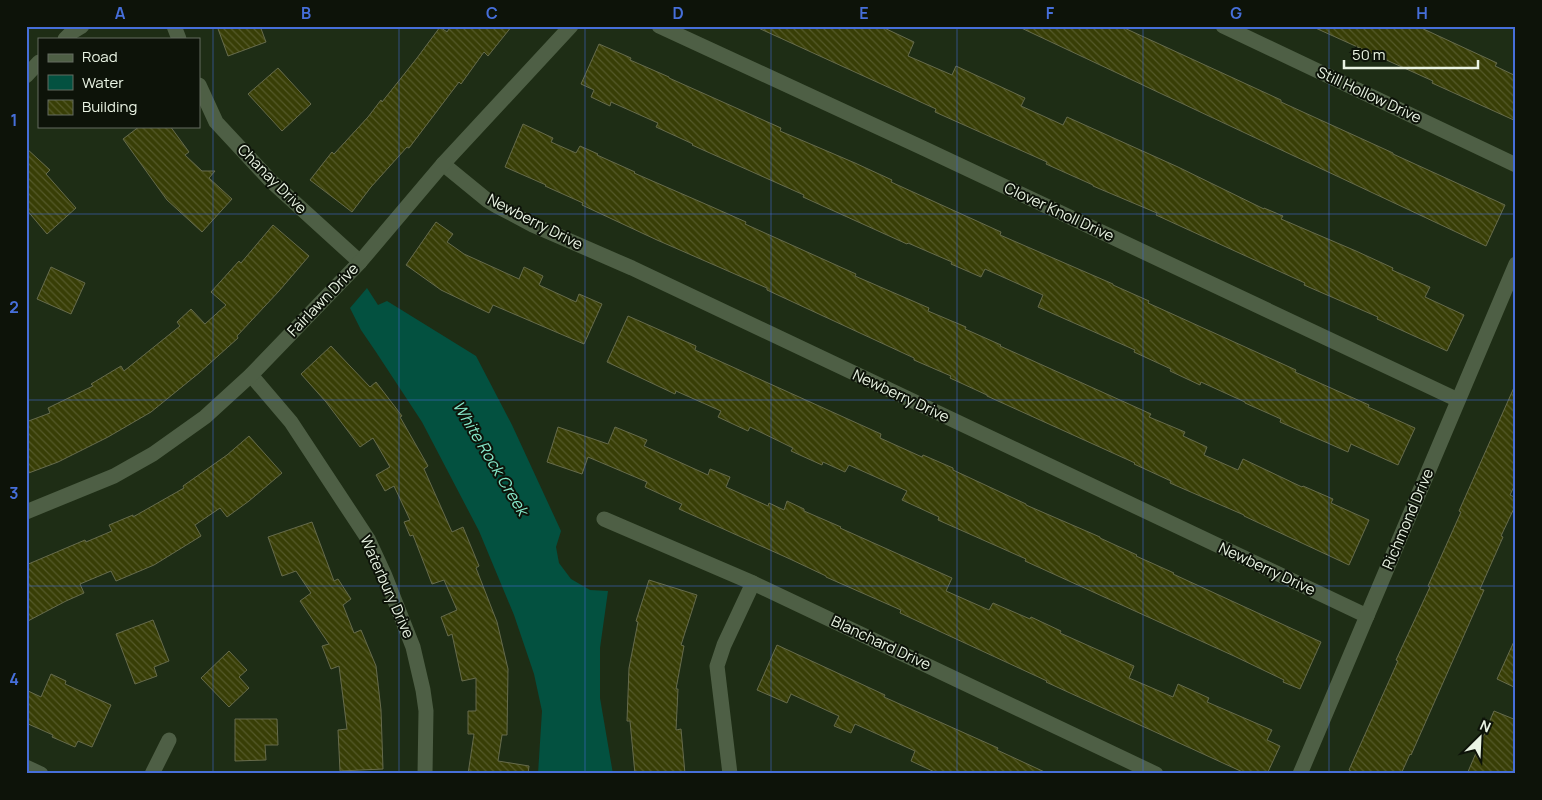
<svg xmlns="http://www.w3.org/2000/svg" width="1542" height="800" font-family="Manrope,sans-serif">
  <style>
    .water { fill: #035140 }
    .building { fill: url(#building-back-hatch); stroke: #666b4c }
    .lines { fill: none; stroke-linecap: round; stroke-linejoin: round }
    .minor { stroke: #4e5f45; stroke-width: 15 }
    .grid { fill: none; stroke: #466fda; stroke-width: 1; stroke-opacity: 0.55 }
    .labels { text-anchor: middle; stroke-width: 4; stroke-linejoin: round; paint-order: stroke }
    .street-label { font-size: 15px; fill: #eaf4e4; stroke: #0d1309 }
    .water-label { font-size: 16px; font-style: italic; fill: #87eacc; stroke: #0d1309 }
    .neatline { fill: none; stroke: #466fda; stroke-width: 2 }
    .grid-label { font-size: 16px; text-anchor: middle; font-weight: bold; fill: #466fda }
  </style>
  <defs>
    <pattern id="building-back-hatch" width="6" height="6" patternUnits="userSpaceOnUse" patternTransform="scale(1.25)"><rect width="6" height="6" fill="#383e06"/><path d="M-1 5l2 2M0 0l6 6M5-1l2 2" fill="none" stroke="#555a2a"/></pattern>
  </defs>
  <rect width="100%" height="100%" fill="#1e2d15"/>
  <polygon class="water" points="367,288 378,305 387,301 476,356 512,425 561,531 556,547 559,563 571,579 590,590 608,591 600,648 600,698 613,774 538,774 542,711 534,674 514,615 479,531 422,422 376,352 361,330 350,308"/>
  <g class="building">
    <polygon points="217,26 260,26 266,42 228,56"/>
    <polygon points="451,26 512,26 488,56 484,52 461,84 459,82 409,148 407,147 371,187 352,212 310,180 332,152 334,154 368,117 381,100 382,102 417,58 440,27 447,32"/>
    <polygon points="754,26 880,26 914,42 908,56 952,75 956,66 1025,98 1021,106 1063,125 1067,117 1178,167 1264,209 1264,208 1283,216 1281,219 1356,251 1393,268 1392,270 1430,287 1425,297 1464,315 1447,351 1377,319 1378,317 1304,285 1305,283 1156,215 1157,213 1093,186 1093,185 1046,164 1047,162 935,112 936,109"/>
    <polygon points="1017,26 1120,26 1281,100 1281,102 1393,153 1393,154 1505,205 1486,246"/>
    <polygon points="1311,26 1417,26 1497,63 1495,66 1516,76 1516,121 1432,83 1433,81"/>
    <polygon points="599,44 631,58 630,60 669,77 669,78 781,128 780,131 855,163 892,180 891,182 1001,232 1000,235 1113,284 1113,285 1149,301 1148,303 1296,370 1295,372 1369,405 1368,407 1415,428 1398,465 1351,444 1348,452 1280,422 1281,419 1245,403 1245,402 1201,382 1200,385 1170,371 1171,369 1134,352 1135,350 1038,307 1043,295 985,269 981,277 951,264 952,262 908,243 907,244 803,197 804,195 692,145 693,144 656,127 658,123 611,102 610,106 591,97 594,90 581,84"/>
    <polygon points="278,68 311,104 282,131 248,94"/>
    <polygon points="523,124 553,138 551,142 576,153 580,146 598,154 597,155 635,172 634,173 710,206 746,222 745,224 856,274 855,276 929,308 928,311 966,327 965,329 1001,345 1000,346 1151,414 1149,417 1185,432 1183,436 1207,447 1204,455 1238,470 1243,459 1302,487 1303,486 1333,499 1331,503 1369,520 1349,565 1244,516 1244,515 1170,483 1171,481 1134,464 1135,463 987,396 987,395 950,378 951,376 914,360 914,358 767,290 767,288 657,240 582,205 583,203 545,186 546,185 505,167"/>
    <polygon points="140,126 170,126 189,152 185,155 202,171 215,171 209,178 232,199 202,232 167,200 123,139"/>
    <polygon points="26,148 50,170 46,174 76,208 47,234 26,209"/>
    <polygon points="436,222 453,234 447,242 464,254 519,279 524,267 543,276 539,285 576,302 579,294 602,304 584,344 493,305 489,313 441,290 406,265"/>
    <polygon points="273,225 309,256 279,291 237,336 238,338 199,373 151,412 108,437 58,462 26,474 26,422 50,413 48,408 93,386 91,384 121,366 124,371 180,326 177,322 191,309 205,324 226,305 211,292 239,261 241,263"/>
    <polygon points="51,267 85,283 71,314 37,299"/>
    <polygon points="628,316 696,346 695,350 881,434 880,438 922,457 923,455 953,468 953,470 1026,504 1026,505 1100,537 1100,538 1137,555 1136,556 1174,573 1173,574 1321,642 1300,689 1283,682 1284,680 1234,656 1025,561 1026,559 938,520 939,517 902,500 907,491 849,465 845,472 823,462 822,465 791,451 793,448 750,427 748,431 718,417 721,411 676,391 675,394 607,362"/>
    <polygon points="331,346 370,387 376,382 402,416 400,417 428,466 424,469 452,532 463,527 479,566 476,568 497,622 508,669 507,735 502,735 498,761 529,766 528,774 468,774 474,734 468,734 468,711 476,711 476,678 462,681 452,634 448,636 441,617 457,610 444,580 432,584 413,535 410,536 404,522 410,520 394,486 385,491 376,475 390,467 373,438 360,447 326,402 301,374"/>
    <polygon points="1516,383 1516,482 1510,495 1516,498 1516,504 1501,536 1503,537 1480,589 1484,590 1411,755 1410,754 1401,774 1356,774 1349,770 1398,661 1396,660 1430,587 1428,586 1461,512 1459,511"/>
    <polygon points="558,427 608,444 615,427 647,440 644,446 708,475 710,469 730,477 726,487 768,506 769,503 784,510 787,501 804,509 804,511 841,527 840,528 952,578 946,591 989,610 993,603 1030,619 1031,617 1061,631 1060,633 1134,666 1129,678 1173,697 1178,684 1209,698 1207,702 1272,730 1267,740 1280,746 1267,774 1247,774 1046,682 1047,681 900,613 901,610 826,577 826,576 790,559 679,509 682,504 645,487 647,482 588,457 582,474 547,462"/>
    <polygon points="249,436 282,473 249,501 227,517 220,508 195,525 201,536 154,565 116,581 111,571 80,584 84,593 66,601 26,622 26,565 85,540 86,542 112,531 109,525 133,515 133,517 184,488 183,486 227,455"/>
    <polygon points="312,522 334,581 338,579 351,599 343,605 354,633 361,630 376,666 381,710 383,769 340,771 338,730 347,729 339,666 331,669 322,646 329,644 300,601 311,593 296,571 282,576 268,537"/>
    <polygon points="649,580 697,595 681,645 684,646 676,689 678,689 676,730 681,729 685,774 635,774 630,721 627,721 629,668 638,622 636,621"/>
    <polygon points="153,620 169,661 154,667 157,676 135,684 116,634"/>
    <polygon points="1516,637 1516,688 1497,679"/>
    <polygon points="777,645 885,695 884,697 998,748 997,750 1049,774 939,774 911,761 915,751 855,724 851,733 834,726 839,716 791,694 787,703 757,690"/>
    <polygon points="229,651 247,670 239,677 249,688 229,707 201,678"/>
    <polygon points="51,674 66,681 65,684 111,705 92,747 78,741 75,747 52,737 53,735 26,723 26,690 41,697"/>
    <polygon points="1494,711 1516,720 1516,774 1467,774"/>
    <polygon points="235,719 277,719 278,745 265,745 266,760 235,761"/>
  </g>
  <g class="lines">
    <g class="minor">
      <polyline points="174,26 179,39"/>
      <polyline points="659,26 923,148 1458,400"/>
      <polyline points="1223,26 1516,165"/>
      <polyline points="65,39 72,32 82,26"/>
      <polyline points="26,76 39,62"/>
      <polyline points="199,85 216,122 271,181 360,262"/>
      <polyline points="443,164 487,200 497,206 533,225 632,268 1367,616"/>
      <polyline points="251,375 291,422 368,539 385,576 413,647 423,690 426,711 425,774"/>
      <polyline points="26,512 114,476 153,454 205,417 251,375 360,262 443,164 571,26"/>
      <polyline points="604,519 753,583 1156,774"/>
      <polyline points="26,767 41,774"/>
      <polyline points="152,774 169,740"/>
      <polyline points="730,774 717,666 724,645 753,583"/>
      <polyline points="1300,774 1516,264"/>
    </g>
  </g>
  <path class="grid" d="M213,26V774M399,26V774M585,26V774M771,26V774M957,26V774M1143,26V774M1329,26V774M26,214H1516M26,400H1516M26,586H1516"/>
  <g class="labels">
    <g class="street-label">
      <text transform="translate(1369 95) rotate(25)" y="5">Still Hollow Drive</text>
      <text transform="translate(272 179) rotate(45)" y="5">Chanay Drive</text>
      <text transform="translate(1059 212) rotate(25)" y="5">Clover Knoll Drive</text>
      <text transform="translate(535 222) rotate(27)" y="5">Newberry Drive</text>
      <text transform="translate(323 300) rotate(-46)" y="5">Fairlawn Drive</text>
      <text transform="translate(901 396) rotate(25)" y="5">Newberry Drive</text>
      <text transform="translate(1408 519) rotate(-67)" y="5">Richmond Drive</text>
      <text transform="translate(1267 569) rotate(25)" y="5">Newberry Drive</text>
      <text transform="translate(387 587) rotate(66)" y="5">Waterbury Drive</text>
      <text transform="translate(881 643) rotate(25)" y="5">Blanchard Drive</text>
    </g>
    <g class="water-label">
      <text transform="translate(491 458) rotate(59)" y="6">White Rock Creek</text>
    </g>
  </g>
  <rect width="1542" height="800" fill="none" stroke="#0d1309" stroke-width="55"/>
  <rect x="38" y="38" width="162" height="90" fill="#0d1309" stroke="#656d61"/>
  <rect x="48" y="54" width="25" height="8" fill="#4e5f45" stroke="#656d61"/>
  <text x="82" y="62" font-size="15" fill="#eaf4e4">Road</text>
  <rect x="48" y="75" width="25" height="15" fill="#035140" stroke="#656d61"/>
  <text x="82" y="88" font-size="15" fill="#eaf4e4">Water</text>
  <rect x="48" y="100" width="25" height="15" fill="url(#building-back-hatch)" stroke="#656d61"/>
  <text x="82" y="112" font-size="15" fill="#eaf4e4">Building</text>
  <g transform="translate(1480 738) rotate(24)" stroke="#0d1309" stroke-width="4" paint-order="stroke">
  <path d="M0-4L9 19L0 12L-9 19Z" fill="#eaf4e4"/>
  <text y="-8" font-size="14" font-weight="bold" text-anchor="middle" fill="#eaf4e4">N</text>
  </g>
  <path d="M1344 60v8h134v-8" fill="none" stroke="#eaf4e4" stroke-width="2.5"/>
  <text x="1352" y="60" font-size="15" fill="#eaf4e4" stroke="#0d1309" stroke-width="4" paint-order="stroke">50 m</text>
  <rect x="28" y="28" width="1486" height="744" class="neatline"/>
  <g class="grid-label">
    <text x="120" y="19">A</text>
    <text x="306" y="19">B</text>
    <text x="492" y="19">C</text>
    <text x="678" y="19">D</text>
    <text x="864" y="19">E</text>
    <text x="1050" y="19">F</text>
    <text x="1236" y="19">G</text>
    <text x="1422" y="19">H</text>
    <text x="14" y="126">1</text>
    <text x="14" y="313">2</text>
    <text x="14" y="499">3</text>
    <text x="14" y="685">4</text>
  </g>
</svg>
